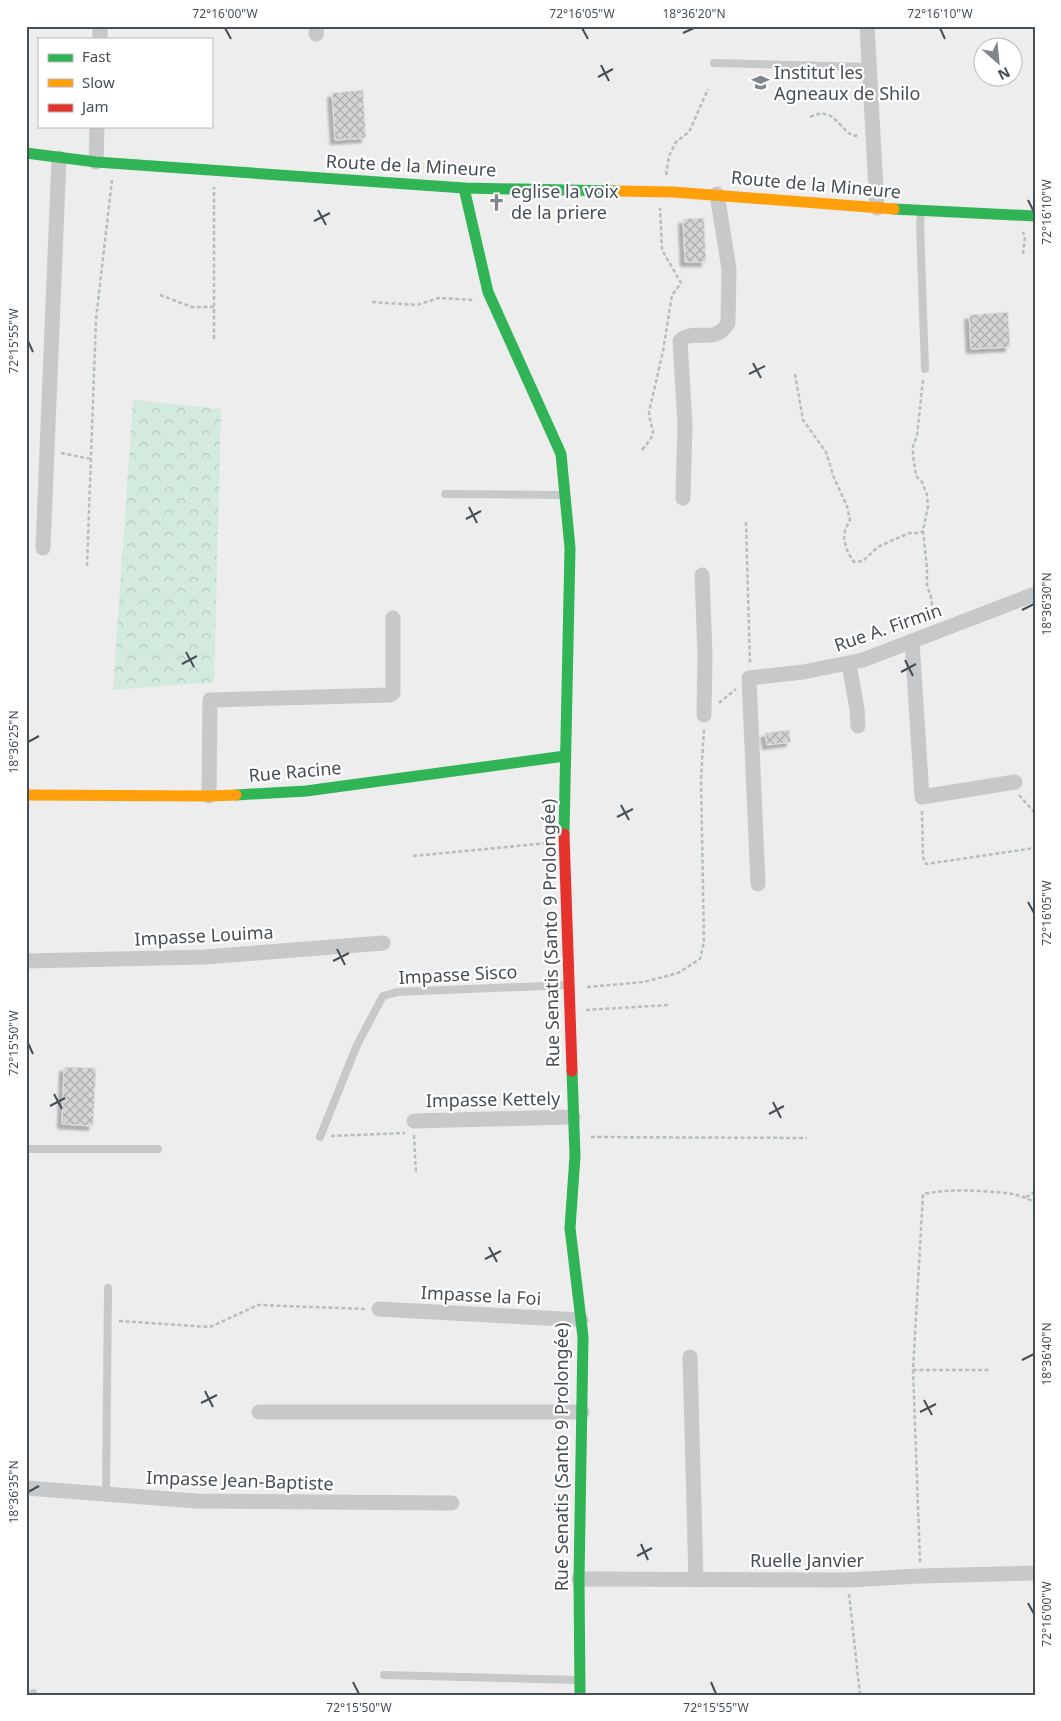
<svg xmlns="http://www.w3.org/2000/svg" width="1061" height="1721" font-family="'Noto Sans',sans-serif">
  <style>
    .forest { fill: url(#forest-crowns) }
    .building { fill: url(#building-cross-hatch); stroke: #dedfe0; filter: url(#shadow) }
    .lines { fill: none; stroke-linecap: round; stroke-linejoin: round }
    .path { stroke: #b6bfbd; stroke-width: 2.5; stroke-dasharray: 4 2.5; stroke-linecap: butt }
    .lane { stroke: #c7c8ca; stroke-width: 8 }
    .street { stroke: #c7c8ca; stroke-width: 15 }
    .fast { stroke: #30b455; stroke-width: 11 }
    .slow { stroke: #ff9f0a; stroke-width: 11 }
    .jam { stroke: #e5322d; stroke-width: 11 }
    .ticks { fill: none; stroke: #464e56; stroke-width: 2 }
    .labels { text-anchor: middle; stroke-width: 4.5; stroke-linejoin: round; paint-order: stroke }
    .poi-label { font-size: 18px; fill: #464e56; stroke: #fff; text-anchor: start }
    .street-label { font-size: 18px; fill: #464e56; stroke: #fff }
    .neatline { fill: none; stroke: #464e56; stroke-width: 2 }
    .ticks-label { font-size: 12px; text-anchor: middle; fill: #464e56 }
  </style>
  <defs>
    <pattern id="forest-crowns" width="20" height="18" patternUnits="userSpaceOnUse" patternTransform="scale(1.25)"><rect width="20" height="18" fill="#d3eade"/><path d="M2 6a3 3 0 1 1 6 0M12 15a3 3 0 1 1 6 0" fill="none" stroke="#b6cac1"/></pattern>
    <pattern id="building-cross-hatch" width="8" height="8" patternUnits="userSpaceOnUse" patternTransform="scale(1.25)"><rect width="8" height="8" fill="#d3d4d6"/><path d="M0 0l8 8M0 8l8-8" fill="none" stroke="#adaeb0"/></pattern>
    <filter id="shadow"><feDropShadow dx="-4.5" dy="4.5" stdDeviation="1" flood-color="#0004"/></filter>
  </defs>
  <rect width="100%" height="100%" fill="#ededed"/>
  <polygon class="forest" points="133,400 221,409 214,682 113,690"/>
  <g class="building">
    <polygon points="363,90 366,138 335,140 332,93"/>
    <polygon points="704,218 706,262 685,262 683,219"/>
    <polygon points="1008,312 1010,347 971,349 969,315"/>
    <polygon points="789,730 791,742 767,745 765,733"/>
    <polygon points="64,1067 96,1068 93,1126 62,1124"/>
  </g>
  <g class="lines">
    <g class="path">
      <path d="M810,117C833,106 836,125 853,136L859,135"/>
      <polyline points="666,175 669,156 676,142 689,132 708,89"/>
      <polyline points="1023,254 1025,237 1023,232"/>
      <polyline points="160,295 192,307 214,307"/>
      <polyline points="372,302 417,305 439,298 474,300"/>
      <polyline points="214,339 214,187"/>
      <polyline points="795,374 803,420 826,452 834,478 847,506 850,520 845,530 844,540 848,553 854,562 863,561 878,547 895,539 910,533 920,533 923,531"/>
      <polyline points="923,380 917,436 913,446 913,455 916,476 922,482 927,495 928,506 923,531 927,568 927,585 931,597 934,618"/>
      <path d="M642,450C660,428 651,435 649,412L663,351L672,295L681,283L662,250L660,208"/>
      <polyline points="61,453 91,459"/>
      <polyline points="746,522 750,665"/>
      <polyline points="87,566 96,319 112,180"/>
      <polyline points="719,703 736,689"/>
      <polyline points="1019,795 1035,813"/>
      <polyline points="922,811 923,857 926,864 1035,848"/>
      <polyline points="413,856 548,843"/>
      <polyline points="587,987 644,982 678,973 700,959 704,942 701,779 704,729"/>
      <polyline points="586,1010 668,1005"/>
      <polyline points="414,1135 416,1174"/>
      <polyline points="331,1136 405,1133"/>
      <polyline points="591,1137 807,1138"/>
      <polyline points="1026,1197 1035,1192"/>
      <polyline points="119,1321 210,1327 258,1305 366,1309"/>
      <polyline points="913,1370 990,1370"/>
      <path d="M920,1562L913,1370L923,1194C944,1190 960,1190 982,1191C1001,1193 1019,1192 1035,1203"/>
      <polyline points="849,1594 860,1695"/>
    </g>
    <g class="lane">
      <polyline points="714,63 869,67"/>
      <polyline points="921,213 920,224 925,369"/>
      <polyline points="445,494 563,495"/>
      <polyline points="320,1137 357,1045 383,996 397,992 567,985"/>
      <polyline points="26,1149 158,1149"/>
      <polyline points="106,1494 108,1288"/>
      <polyline points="384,1675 578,1680"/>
      <polyline points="33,1695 33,1693"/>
    </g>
    <g class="street">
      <polyline points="867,26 877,208"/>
      <polyline points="316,34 317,26"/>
      <polyline points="100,39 100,26"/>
      <polyline points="96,162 97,126"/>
      <path d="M683,498L685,424L680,341C693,327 715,346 728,323L729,269L717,194"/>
      <polyline points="43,548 59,158"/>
      <polyline points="702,575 705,655 704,715"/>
      <polyline points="912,641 922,797 1015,782"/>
      <polyline points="849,664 857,709 858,726"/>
      <polyline points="209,796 210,700 390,695 393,693 393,618"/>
      <polyline points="758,884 749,678 803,672 863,660 1035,594"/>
      <polyline points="26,961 205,957 383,943"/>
      <polyline points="414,1121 573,1117"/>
      <polyline points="379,1309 581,1320"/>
      <polyline points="690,1357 696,1580"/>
      <polyline points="259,1412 582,1412"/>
      <polyline points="26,1488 196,1501 452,1503"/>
      <polyline points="579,1579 848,1580 920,1576 1035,1573"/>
    </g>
    <g class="fast">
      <polyline points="26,153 96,162 464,188 616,191"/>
      <polyline points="464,188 488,292 561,454 570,548 564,834"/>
      <polyline points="894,209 1035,216"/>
      <polyline points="236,795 306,791 565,756"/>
      <polyline points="572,1071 575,1156 570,1228 583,1337 579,1579 580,1695"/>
    </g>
    <g class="slow">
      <polyline points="616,191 673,192 894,209"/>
      <polyline points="26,795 209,796 236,795"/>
    </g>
    <polyline class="jam" points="564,834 572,1071"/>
  </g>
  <path class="ticks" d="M225,28L231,39M582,28L588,39M940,28L945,39M683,33L694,28M601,65L609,81M598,77L613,69M1028,200L1034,212M318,210L326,225M314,221L330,213M28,341L33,352M753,363L761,378M749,374L765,366M469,507L477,523M466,519L481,511M1022,610L1034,604M186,652L194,667M905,660L913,676M182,664L197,656M901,672L916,664M28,742L39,736M621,805L629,820M617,817L633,809M1028,902L1034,913M337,949L345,965M333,961L349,953M28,1043L33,1054M54,1094L62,1109M773,1102L781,1118M50,1106L65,1098M769,1114L784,1106M489,1247L497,1262M485,1259L501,1251M1022,1360L1034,1354M205,1391L213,1407M924,1400L932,1415M201,1403L217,1395M920,1412L936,1404M28,1492L39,1486M641,1544L648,1560M637,1556L652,1548M1028,1603L1034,1614M353,1682L359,1694M711,1682L716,1694"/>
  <defs>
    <symbol id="school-bare" viewBox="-9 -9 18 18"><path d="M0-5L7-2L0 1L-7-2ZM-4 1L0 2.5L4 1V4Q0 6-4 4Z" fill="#80868b" stroke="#fff" stroke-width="2.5" paint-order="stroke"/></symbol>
    <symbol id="church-bare" viewBox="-9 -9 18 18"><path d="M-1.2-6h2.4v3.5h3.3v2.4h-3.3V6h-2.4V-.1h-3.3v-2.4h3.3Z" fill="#80868b" stroke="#fff" stroke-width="2.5" paint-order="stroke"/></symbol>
  </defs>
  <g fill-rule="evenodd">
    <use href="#school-bare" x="748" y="70" width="25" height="25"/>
    <use href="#church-bare" x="484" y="190" width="25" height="25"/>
  </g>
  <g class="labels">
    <g class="poi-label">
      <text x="774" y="79">Institut les<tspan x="774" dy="21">Agneaux de Shilo</tspan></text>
      <text x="511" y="198">eglise la voix<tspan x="511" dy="21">de la priere</tspan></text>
    </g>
    <g class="street-label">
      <text transform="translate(411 166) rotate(3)" y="6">Route de la Mineure</text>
      <text transform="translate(816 185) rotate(5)" y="6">Route de la Mineure</text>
      <text transform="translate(888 628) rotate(-19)" y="6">Rue A. Firmin</text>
      <text transform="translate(295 772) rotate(-5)" y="6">Rue Racine</text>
      <text transform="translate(551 933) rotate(-91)" y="6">Rue Senatis (Santo 9 Prolongée)</text>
      <text transform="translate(204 936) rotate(-3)" y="6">Impasse Louima</text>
      <text transform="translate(458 975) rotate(-3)" y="6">Impasse Sisco</text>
      <text transform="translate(493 1100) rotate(-1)" y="6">Impasse Kettely</text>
      <text transform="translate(481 1296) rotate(3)" y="6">Impasse la Foi</text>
      <text transform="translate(562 1457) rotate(-90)" y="6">Rue Senatis (Santo 9 Prolongée)</text>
      <text transform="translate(240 1481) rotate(2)" y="6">Impasse Jean-Baptiste</text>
      <text x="807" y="1567">Ruelle Janvier</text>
    </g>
  </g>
  <rect width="1061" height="1721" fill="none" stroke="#ffffff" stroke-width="55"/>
  <rect x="38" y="38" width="175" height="90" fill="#ffffff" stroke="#b5b8bb"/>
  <rect x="48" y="54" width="25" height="8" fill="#30b455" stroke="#b5b8bb"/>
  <text x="82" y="62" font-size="15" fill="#464e56">Fast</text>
  <rect x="48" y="79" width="25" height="8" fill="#ff9f0a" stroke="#b5b8bb"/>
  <text x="82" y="88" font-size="15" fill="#464e56">Slow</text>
  <rect x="48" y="104" width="25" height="8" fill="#e5322d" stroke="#b5b8bb"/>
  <text x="82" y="112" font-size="15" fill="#464e56">Jam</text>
  <g transform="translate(998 62) rotate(153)"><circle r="24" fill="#ffffff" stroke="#b5b8bb"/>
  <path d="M0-4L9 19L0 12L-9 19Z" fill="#80868b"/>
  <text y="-8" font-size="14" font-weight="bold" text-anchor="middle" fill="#464e56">N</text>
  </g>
  <rect x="28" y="28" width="1006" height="1666" class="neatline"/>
  <g class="ticks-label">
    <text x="225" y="18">72°16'00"W</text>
    <text x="582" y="18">72°16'05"W</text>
    <text x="694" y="18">18°36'20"N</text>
    <text x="940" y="18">72°16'10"W</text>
    <text transform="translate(1047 212) rotate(-90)" y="4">72°16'10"W</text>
    <text transform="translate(14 341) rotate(-90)" y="4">72°15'55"W</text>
    <text transform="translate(1047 604) rotate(-90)" y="4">18°36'30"N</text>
    <text transform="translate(14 742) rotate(-90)" y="4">18°36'25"N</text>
    <text transform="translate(1047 913) rotate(-90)" y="4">72°16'05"W</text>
    <text transform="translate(14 1043) rotate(-90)" y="4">72°15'50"W</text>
    <text transform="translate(1047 1354) rotate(-90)" y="4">18°36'40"N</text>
    <text transform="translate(14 1492) rotate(-90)" y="4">18°36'35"N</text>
    <text transform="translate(1047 1614) rotate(-90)" y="4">72°16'00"W</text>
    <text x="359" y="1712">72°15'50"W</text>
    <text x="716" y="1712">72°15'55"W</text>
  </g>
</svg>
